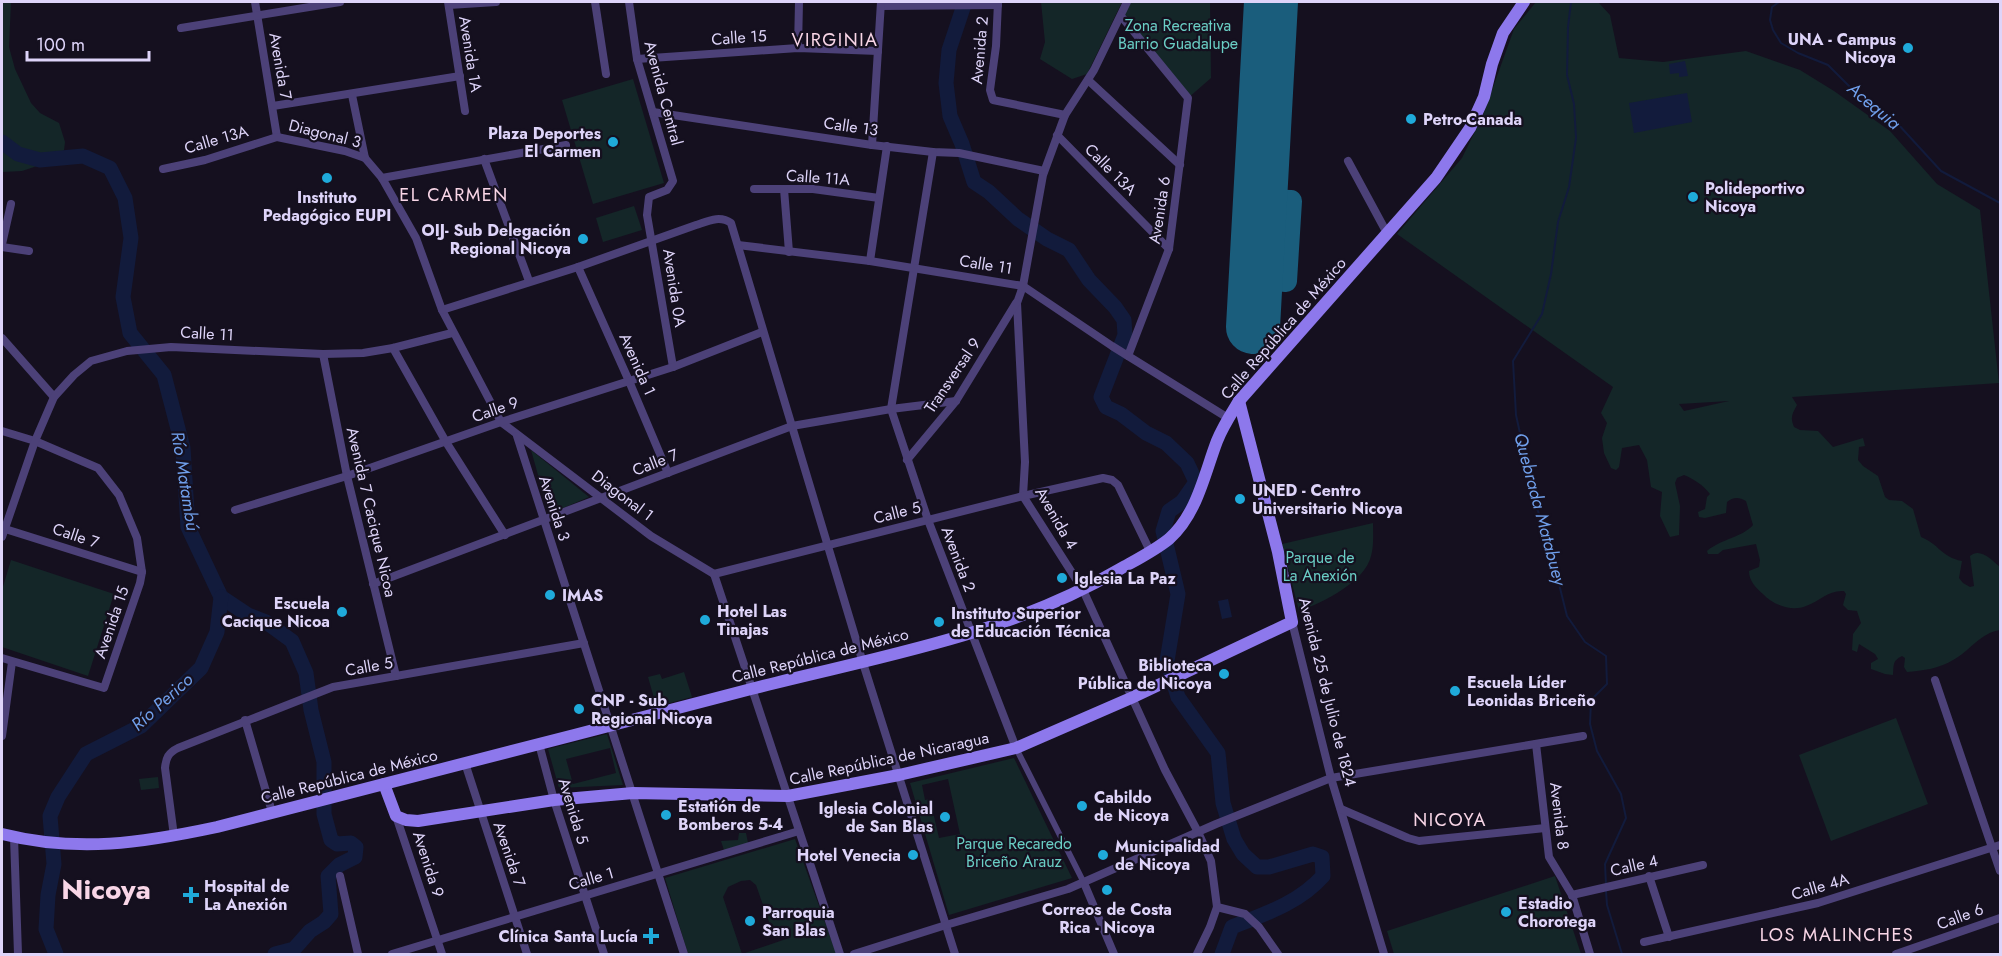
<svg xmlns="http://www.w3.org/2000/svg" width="2002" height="956" font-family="Jost,sans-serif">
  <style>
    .green { fill: #142628; fill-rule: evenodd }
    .water { fill: #121b3c }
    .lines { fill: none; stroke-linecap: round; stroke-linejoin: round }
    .stream { stroke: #121b3c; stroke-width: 2 }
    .river { stroke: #121b3c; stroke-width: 15 }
    .taxiway { stroke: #1a5d7c; stroke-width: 22 }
    .runway { stroke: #1a5d7c; stroke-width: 54 }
    .pedestrian { stroke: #4c4178; stroke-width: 6 }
    .minor { stroke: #4c4178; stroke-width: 8 }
    .secondary { stroke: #8d78ec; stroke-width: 12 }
    .poi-dot { fill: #1faada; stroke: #15101f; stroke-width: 2 }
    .labels { text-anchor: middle; stroke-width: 4.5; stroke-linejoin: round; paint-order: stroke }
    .park-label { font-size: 16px; fill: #6acec5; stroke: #15101f }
    .street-label { font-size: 16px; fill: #ded4f9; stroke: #15101f }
    .poi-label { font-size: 16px; font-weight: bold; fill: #ded4f9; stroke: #15101f; text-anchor: start }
    .neighbourhood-label { font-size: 18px; letter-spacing: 1.5px; fill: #f9d6e7; stroke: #15101f }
    .water-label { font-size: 18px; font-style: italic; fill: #709feb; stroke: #15101f }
    .town-label { font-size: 28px; font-weight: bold; fill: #f9d6e7; stroke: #15101f }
  </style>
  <rect width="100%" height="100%" fill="#15101f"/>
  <g class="green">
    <polygon points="2,2 11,2 9,47 15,69 31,103 40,113 59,123 65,142 64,150 53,163 37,166 22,171 2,172"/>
    <polygon points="1041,2 1122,2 1087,74 1072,79 1040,59 1045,42"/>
    <polygon points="1130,2 1210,2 1211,78 1188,98 1121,16"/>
    <path d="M1536,2H1598L1610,15L1619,58L1663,62L1746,51L1800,70L1834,91L1890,131L1937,184L1980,210L1999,383L1792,397L1797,405C1792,414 1790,418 1794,427L1800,430L1818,431L1833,447L1863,438L1865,446L1859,447L1858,460L1863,466L1878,476L1885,497L1889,500L1902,501L1913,509L1921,537C1939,544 1941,557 1962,561L1959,578L1963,583L1970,587L1974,586L1970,556C1980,547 1992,560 2000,567V630C1980,633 1970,651 1953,660C1941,668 1922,671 1907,672L1904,667L1905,658L1902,656C1892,661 1894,665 1893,675L1885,674L1871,669V663L1878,659L1875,654L1859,644L1857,652L1852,650L1853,634L1861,623L1857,611L1848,610L1843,605L1846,594L1844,591C1828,590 1820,601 1806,606C1792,612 1773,605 1763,594C1756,588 1749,581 1749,571L1759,567L1760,560L1756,544L1723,550L1718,554H1708L1707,551C1721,539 1743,537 1753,525L1746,501C1739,497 1733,497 1727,502L1726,513L1705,518L1699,517L1698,512L1705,509L1707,497L1710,494C1703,485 1694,479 1684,475L1677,478L1675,483L1680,506L1679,535L1670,537L1660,516L1662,492L1651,487L1647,460L1639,445L1622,448L1619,467L1616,470L1611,468L1604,453L1602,438L1607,423L1601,413L1613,387L1397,234L1462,158L1483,115L1514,29ZM1729,401L1684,411L1679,404Z"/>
    <polygon points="633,79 664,183 593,204 562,100"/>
    <polygon points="634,206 642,230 603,242 596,218"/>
    <polygon points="531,450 589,497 549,514"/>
    <path d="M1373,523C1373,534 1374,546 1371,556C1365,582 1322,603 1299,611L1282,544Z"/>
    <polygon points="11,560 114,594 88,676 2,647 2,590"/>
    <polygon points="684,672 692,697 662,705 654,698 648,677 660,674 662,679"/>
    <polygon points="1896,718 1928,804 1831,841 1799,755"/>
    <path d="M607,734L623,785L559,788L548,749ZM610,748L616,773L573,784L566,759Z"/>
    <path d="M1014,758L1072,878L949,915L910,783ZM948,779L960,834L939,838L930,799L925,800L922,785Z"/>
    <polygon points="158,777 159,788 141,790 139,779"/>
    <polygon points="739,833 746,833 748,843 724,850 721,841 738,840"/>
    <path d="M795,839L836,953L688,954L665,878ZM750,880L756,885L774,936L787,932L789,938L742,954L723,897L728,887L741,881Z"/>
    <polygon points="1555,876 1581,954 1394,954 1387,931"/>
  </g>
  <g class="water">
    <polygon points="1685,61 1688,76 1679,77 1679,73 1670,74 1669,64"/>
    <polygon points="1687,93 1692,122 1634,133 1629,103"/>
    <polygon points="1228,599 1232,617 1222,619 1218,601"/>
  </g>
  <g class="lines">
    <g class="stream">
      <polyline points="1571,2 1568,27 1567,75 1574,104 1576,138 1569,187 1558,222 1551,274 1542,314 1513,361 1516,415 1536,506 1553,550 1558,580 1567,616 1585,642 1606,656 1607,684 1591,700 1590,724 1597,751 1621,794 1626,818 1605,864 1606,885"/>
      <polyline points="1779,2 1772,7 1770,20 1773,30 1781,43 1798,53 1828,65 1852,89 1897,123 1941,171 2000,203"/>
      <polyline points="1606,891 1607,905 1622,954"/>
    </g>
    <g class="river">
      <path d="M965,2L949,50L946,83L950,116L962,144L974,182L989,192L1018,219L1047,239L1069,250L1089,280L1115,307L1124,320L1125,335L1101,397L1106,407L1121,414L1146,433L1166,443L1187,463L1196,482L1182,502L1169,511L1163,531L1178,594L1167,661L1178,697L1218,753L1223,803L1234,839L1243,854L1257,867H1269L1313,854L1322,857L1323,876C1299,903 1265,914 1232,927L1222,954"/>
      <polyline points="2,142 18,154 40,160 83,156 110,168 125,198 131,238 123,297 130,333 164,375 183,448 188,527 221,597 248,615 266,622 292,641 306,673 311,710 324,762 324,814 331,840 337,844 351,843 356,847 355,857 339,865 328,876 331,914 324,922 310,931 294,949 275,954"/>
      <polyline points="56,954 46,929 48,895 54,864 50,816 58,797 86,754 141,726 201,668 217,632 221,597"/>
    </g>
    <polyline class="taxiway" points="1256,278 1286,281 1291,201 1260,200"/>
    <polyline class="runway" points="1253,327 1271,2"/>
    <polyline class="pedestrian" points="1016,748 1084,883"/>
    <g class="minor">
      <polyline points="255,2 277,137"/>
      <polyline points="448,2 465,111"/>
      <polyline points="595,2 606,74"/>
      <polyline points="629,2 637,59 673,181 667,190 649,197 647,215 673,367"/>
      <polyline points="998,2 996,46 990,90 993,100 1065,115"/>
      <polyline points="1127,2 1094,70 1065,115 1043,175 1023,286 1017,303 1025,462 1023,496 1083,590 1165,770 1198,832 1211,861 1217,907 1245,914 1259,927 1278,954"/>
      <polyline points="449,5 496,2"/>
      <polyline points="881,6 998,5"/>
      <polyline points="1121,16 1188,98 1169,249 1128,356"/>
      <polyline points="181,28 340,2"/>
      <polyline points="798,48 799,2"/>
      <polyline points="637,59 798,48 878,51"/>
      <polyline points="1088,80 1180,165"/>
      <polyline points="352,95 365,158 382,178 416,238 442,310 501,422 651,536 714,574"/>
      <polyline points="273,106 460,76"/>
      <polyline points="653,112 872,145 933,152 959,153 1044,171"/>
      <polyline points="1057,135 1169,249"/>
      <polyline points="277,137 345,151 365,158"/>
      <polyline points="872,145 881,2"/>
      <polyline points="933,152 891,409 928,520 1016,748"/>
      <polyline points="484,159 529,281"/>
      <polyline points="1348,161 1388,235"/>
      <polyline points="163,169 205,160 277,137"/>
      <polyline points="382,178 566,145"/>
      <polyline points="754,189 813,189 879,198"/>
      <polyline points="784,189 789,252"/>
      <polyline points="2,244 11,204"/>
      <polyline points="738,245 870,261 1023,286 1112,346 1228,418"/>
      <polyline points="2,247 29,251"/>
      <polyline points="870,261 887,146"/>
      <polyline points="578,267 629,381 668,473"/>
      <path d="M442,310L578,267L696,225C708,221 720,215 731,223L863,663L955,954"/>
      <polyline points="2,338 54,397"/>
      <polyline points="393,348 446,442 505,535"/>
      <polyline points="323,354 347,476 396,676"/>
      <polyline points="2,431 35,441 98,468 119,495 137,538 142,572 140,583 104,688 2,658"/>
      <polyline points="517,436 684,954"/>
      <polyline points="907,460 956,401 1016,303"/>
      <polyline points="235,510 347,476 501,422 673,367 762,332"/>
      <polyline points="2,528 142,572"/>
      <polyline points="2,537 35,441 54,397 74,375 91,361 127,351 171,347 323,354 363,353 393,348 452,333"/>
      <polyline points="714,574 1023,496 1103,478 1112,480 1118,485 1150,551"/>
      <polyline points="714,574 840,954"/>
      <polyline points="373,584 792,426 891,409 956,401"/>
      <polyline points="1292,622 1331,778 1384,954"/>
      <polyline points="1935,680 2000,871"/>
      <polyline points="245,720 272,812"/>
      <polyline points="2,736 12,662"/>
      <polyline points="539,744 554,800 604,954"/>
      <polyline points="1536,744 1549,857 1572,895 1590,954"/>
      <polyline points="465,763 527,954"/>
      <polyline points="1341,809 1408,838 1419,841 1545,828"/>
      <polyline points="396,816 442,954"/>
      <path d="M174,836L165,768C166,758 168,753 178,748L333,687L584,643"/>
      <polyline points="14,837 18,954"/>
      <polyline points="340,876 358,954"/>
      <polyline points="1649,876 1669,937"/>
      <polyline points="1084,883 1114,954"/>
      <polyline points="1572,895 1703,865"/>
      <polyline points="1644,942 1818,903 2000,845"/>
      <polyline points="392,954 799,831"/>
      <polyline points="854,954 946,925 1068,889 1216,824 1331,778 1583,736"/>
      <polyline points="1197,954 1210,927 1217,907"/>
      <polyline points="1896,954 2000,918"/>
    </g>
    <g class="secondary">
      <polyline points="384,784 396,816 406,820 418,821 554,800 633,793 788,796 899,775 1016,748 1131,698 1292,622 1278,552 1239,401"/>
      <path d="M2,834C78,853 142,843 217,827C396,782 573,735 751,689C879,656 1004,637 1120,569C1136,560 1154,551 1169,539C1197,514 1204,475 1217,441C1223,426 1231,414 1239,401L1436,178L1470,128L1484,97L1492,64L1503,33L1524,2"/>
    </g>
  </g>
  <g class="poi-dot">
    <circle cx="1908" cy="48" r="6"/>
    <circle cx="1411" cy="119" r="6"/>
    <circle cx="613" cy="142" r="6"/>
    <circle cx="327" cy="178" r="6"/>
    <circle cx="1693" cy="197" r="6"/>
    <circle cx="583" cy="239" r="6"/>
    <circle cx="1240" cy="499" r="6"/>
    <circle cx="1062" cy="578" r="6"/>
    <circle cx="550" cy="595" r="6"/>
    <circle cx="342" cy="612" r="6"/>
    <circle cx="705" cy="620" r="6"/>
    <circle cx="939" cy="622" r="6"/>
    <circle cx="1224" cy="674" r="6"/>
    <circle cx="1455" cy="691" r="6"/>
    <circle cx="579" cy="709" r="6"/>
    <circle cx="1082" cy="806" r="6"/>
    <circle cx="666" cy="815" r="6"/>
    <circle cx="945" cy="817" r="6"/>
    <circle cx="913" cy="855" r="6"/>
    <circle cx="1103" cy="855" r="6"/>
    <circle cx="1107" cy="890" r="6"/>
    <path d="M188 886h6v6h6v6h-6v6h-6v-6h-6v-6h6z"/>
    <circle cx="1506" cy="912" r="6"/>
    <circle cx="750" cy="921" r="6"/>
    <path d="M648 927h6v6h6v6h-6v6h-6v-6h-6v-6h6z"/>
  </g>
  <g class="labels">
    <g class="park-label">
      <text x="1178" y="31">Zona Recreativa<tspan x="1178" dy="18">Barrio Guadalupe</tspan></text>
      <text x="1320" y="563">Parque de<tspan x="1320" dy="18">La Anexión</tspan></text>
      <text x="1014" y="849">Parque Recaredo<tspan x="1014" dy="18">Briceño Arauz</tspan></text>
    </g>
    <g class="street-label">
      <text transform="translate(739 37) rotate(-4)" y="6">Calle 15</text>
      <text transform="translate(979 50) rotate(-85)" y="6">Avenida 2</text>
      <text transform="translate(471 54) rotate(81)" y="6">Avenida 1A</text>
      <text transform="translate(281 66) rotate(80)" y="6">Avenida 7</text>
      <text transform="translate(664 93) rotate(75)" y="6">Avenida Central</text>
      <text transform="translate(851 126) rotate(8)" y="6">Calle 13</text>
      <text transform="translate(325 133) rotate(14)" y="6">Diagonal 3</text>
      <text transform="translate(216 139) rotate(-16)" y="6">Calle 13A</text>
      <text transform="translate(1111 169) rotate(45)" y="6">Calle 13A</text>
      <text transform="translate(818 177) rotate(4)" y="6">Calle 11A</text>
      <text transform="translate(1159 210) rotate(-81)" y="6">Avenida 6</text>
      <text transform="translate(986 264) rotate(9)" y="6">Calle 11</text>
      <text transform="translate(675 288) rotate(81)" y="6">Avenida 0A</text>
      <text transform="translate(1283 328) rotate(-49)" y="6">Calle República de México</text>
      <text transform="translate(207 333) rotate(3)" y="6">Calle 11</text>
      <text transform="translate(638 364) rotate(66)" y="6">Avenida 1</text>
      <text transform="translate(952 375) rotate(-56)" y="6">Transversal 9</text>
      <text transform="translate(495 409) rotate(-19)" y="6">Calle 9</text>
      <text transform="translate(655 462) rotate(-21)" y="6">Calle 7</text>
      <text transform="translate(623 495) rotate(37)" y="6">Diagonal 1</text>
      <text transform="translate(555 508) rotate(72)" y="6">Avenida 3</text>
      <text transform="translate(372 512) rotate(77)" y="6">Avenida 7 Cacique Nicoa</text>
      <text transform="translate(897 512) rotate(-14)" y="6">Calle 5</text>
      <text transform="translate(1057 518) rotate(60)" y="6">Avenida 4</text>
      <text transform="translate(76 535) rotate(18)" y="6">Calle 7</text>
      <text transform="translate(959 559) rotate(69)" y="6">Avenida 2</text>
      <text transform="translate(111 622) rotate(-71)" y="6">Avenida 15</text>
      <text transform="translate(820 655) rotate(-14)" y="6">Calle República de México</text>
      <text transform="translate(369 666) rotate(-10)" y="6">Calle 5</text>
      <text transform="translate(1328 692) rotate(76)" y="6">Avenida 25 de Julio de 1824</text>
      <text transform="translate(889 758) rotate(-12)" y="6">Calle República de Nicaragua</text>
      <text transform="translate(349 776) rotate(-14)" y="6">Calle República de México</text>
      <text transform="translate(574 811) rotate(73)" y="6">Avenida 5</text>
      <text transform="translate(1560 816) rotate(83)" y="6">Avenida 8</text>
      <text transform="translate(510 854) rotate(71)" y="6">Avenida 7</text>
      <text transform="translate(429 864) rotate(72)" y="6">Avenida 9</text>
      <text transform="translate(1634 865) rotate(-13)" y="6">Calle 4</text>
      <text transform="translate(591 878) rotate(-16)" y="6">Calle 1</text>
      <text transform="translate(1820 886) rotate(-16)" y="6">Calle 4A</text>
      <text transform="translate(1960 916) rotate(-20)" y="6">Calle 6</text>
    </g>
    <g class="poi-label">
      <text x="1896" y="45" text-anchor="end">UNA - Campus<tspan x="1896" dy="18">Nicoya</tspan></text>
      <text x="1423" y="125">Petro-Canada</text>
      <text x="601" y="139" text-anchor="end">Plaza Deportes<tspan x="601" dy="18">El Carmen</tspan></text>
      <text x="1705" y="194">Polideportivo<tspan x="1705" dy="18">Nicoya</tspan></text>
      <text x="327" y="203" text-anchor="middle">Instituto<tspan x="327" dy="18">Pedagógico EUPI</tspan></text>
      <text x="571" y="236" text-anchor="end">OIJ- Sub Delegación<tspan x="571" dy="18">Regional Nicoya</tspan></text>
      <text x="1252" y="496">UNED - Centro<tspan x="1252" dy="18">Universitario Nicoya</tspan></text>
      <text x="1074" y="584">Iglesia La Paz</text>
      <text x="562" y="601">IMAS</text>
      <text x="330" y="609" text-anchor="end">Escuela<tspan x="330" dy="18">Cacique Nicoa</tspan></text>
      <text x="717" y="617">Hotel Las<tspan x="717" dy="18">Tinajas</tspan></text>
      <text x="951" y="619">Instituto Superior<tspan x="951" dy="18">de Educación Técnica</tspan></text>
      <text x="1212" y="671" text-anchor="end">Biblioteca<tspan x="1212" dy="18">Pública de Nicoya</tspan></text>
      <text x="1467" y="688">Escuela Líder<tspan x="1467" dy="18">Leonidas Briceño</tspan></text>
      <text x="591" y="706">CNP - Sub<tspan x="591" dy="18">Regional Nicoya</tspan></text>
      <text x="1094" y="803">Cabildo<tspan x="1094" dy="18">de Nicoya</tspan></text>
      <text x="678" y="812">Estatión de<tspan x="678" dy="18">Bomberos 5-4</tspan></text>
      <text x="933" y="814" text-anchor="end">Iglesia Colonial<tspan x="933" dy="18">de San Blas</tspan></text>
      <text x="1115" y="852">Municipalidad<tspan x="1115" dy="18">de Nicoya</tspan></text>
      <text x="901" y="861" text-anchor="end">Hotel Venecia</text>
      <text x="204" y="892">Hospital de<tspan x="204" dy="18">La Anexión</tspan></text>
      <text x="1518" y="909">Estadio<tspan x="1518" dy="18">Chorotega</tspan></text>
      <text x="1107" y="915" text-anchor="middle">Correos de Costa<tspan x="1107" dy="18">Rica - Nicoya</tspan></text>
      <text x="762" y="918">Parroquia<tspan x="762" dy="18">San Blas</tspan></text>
      <text x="638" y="942" text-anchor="end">Clínica Santa Lucía</text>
    </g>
    <g class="neighbourhood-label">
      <text x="835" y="46">VIRGINIA</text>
      <text x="454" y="201">EL CARMEN</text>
      <text x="1450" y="826">NICOYA</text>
      <text x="1837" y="941">LOS MALINCHES</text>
    </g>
    <g class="water-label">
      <text transform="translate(1874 106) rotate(40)" y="6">Acequia</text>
      <text transform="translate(185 481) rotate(81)" y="6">Río Matambú</text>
      <text transform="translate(1540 509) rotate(75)" y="6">Quebrada Matabuey</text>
      <text transform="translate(162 702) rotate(-42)" y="6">Río Perico</text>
    </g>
    <g class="town-label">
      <text x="106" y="899">Nicoya</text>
    </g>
  </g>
  <rect width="2002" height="956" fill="none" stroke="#ded4f9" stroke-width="6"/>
  <path d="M27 51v9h122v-9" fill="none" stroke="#ded4f9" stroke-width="3"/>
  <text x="36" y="51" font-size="18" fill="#ded4f9" stroke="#15101f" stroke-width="4.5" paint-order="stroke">100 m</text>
</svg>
